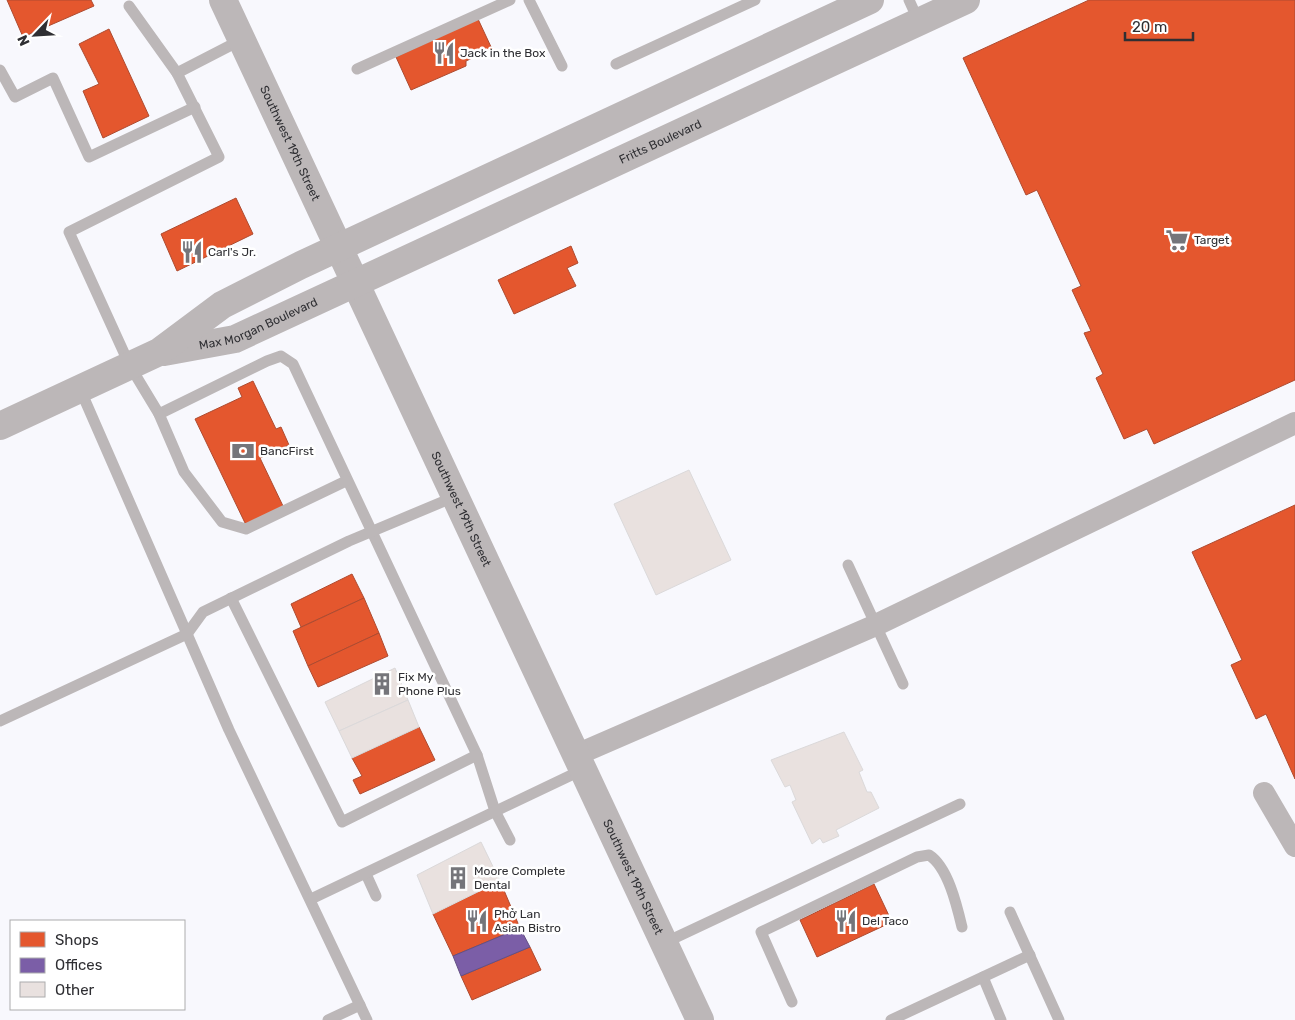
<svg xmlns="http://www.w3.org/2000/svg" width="1295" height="1020" font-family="Rubik,sans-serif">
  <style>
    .shops { fill: #e4572e; stroke: #ae4b30 }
    .offices { fill: #7b5ea7; stroke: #645084 }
    .building { fill: #e9e1df; stroke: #dbd9da }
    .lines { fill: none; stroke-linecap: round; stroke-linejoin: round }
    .service { stroke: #bcb7b8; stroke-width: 11 }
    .minor { stroke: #bcb7b8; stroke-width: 22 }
    .tertiary { stroke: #bcb7b8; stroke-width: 28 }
    .labels { text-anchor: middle; stroke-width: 5; stroke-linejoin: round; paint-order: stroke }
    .poi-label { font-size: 12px; fill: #2f2f33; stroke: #fff; text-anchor: start }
    .street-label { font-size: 12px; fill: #2f2f33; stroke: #fff }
  </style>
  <rect width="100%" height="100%" fill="#f8f8fd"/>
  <g class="shops">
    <polygon points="7,0 91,0 94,6 23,37"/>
    <polygon points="1089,0 1295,0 1295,380 1154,444 1147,429 1124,439 1096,378 1103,374 1084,333 1091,331 1072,290 1081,286 1037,190 1026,195 963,58"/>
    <polygon points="478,19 492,49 466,61 466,66 411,90 396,57"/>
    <polygon points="109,29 149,116 103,138 83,91 99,84 79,44"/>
    <polygon points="236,198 253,234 177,271 161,234"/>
    <polygon points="571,246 578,263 567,268 576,286 514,314 498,280"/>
    <polygon points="253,381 276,429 281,427 289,445 260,458 283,506 246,525 195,419 242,397 238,388"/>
    <polygon points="1295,505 1295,779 1266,714 1256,719 1231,665 1242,660 1192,552"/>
    <polygon points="352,574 364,598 301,627 291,604"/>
    <polygon points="364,598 379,633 308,666 293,631"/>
    <polygon points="379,633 388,656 318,687 308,666"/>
    <polygon points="419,727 435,760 360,794 353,780 362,776 352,758"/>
    <polygon points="500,881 520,928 453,956 433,914"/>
    <polygon points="874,884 892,922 817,957 800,920"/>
    <polygon points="530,947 541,970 472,1000 461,976"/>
  </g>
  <polygon class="offices" points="520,928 530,947 461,976 453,956"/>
  <g class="building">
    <polygon points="689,470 731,560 656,595 614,504"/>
    <polygon points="395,668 408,700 339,731 325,702"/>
    <polygon points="408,700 419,727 352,758 339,731"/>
    <polygon points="844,732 863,770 859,772 867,792 871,792 879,808 836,830 839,836 823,843 820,838 812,844 792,802 796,800 790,785 785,787 771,760"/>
    <polygon points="481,842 500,881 433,914 417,875"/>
  </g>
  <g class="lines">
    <g class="service">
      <polyline points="529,0 562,66"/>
      <polyline points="909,0 919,22"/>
      <polyline points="129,6 177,73"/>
      <polyline points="241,40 177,73 219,157 69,232 130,366 159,414 267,361 281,356 293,364 477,755 495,811 510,840"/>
      <polyline points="616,64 755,0"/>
      <polyline points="357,69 510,0"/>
      <polyline points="0,70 15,97 53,78 89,157 195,107"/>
      <polyline points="80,389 229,730 367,1020"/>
      <polyline points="159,414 184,472 222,522 246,529 346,481"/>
      <polyline points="848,565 903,684"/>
      <polyline points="231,598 342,822 477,755"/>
      <polyline points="0,721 187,634 203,612 349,541 454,497"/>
      <polyline points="366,874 376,896"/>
      <polyline points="311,899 582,770"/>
      <polyline points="1010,912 1059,1020"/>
      <polyline points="664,943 960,804"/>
      <polyline points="983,977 1001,1020"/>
      <path d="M792,1002L761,932L917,857L929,855C948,867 957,906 962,927"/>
      <polyline points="328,1020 360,1005"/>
      <polyline points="891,1020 1030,955"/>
    </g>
    <g class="minor">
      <polyline points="576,755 876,625 1295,423"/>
      <polyline points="1264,793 1295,846"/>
    </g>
    <g class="tertiary">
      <path id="s1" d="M223,0L700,1020"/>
      <path id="s2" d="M164,352L235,339L966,0"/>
      <polyline points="0,426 159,352 222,305 301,265 870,0"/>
    </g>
  </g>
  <defs>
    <symbol id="restaurant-bare" viewBox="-9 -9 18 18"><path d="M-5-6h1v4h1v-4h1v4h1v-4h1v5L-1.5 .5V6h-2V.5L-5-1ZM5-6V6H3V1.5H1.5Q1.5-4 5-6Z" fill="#75757a" stroke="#fff" stroke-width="2.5" paint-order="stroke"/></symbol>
    <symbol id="supermarket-bare" viewBox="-9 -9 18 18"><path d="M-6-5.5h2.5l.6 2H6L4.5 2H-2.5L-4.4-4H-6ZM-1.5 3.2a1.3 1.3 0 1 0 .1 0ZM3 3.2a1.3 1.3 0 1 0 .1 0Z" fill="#75757a" stroke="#fff" stroke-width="2.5" paint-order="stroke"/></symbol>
    <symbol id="bank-bare" viewBox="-9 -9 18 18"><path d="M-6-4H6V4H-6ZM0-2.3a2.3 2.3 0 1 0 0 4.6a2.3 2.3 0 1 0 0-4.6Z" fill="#75757a" stroke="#fff" stroke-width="2.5" paint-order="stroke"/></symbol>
    <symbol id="building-bare" viewBox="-9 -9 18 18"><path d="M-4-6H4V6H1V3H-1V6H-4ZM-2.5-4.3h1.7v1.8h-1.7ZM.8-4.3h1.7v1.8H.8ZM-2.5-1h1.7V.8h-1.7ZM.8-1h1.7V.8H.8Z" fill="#75757a" stroke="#fff" stroke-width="2.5" paint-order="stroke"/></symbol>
  </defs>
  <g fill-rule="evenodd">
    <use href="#restaurant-bare" x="428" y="37" width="32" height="32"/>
    <use href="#supermarket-bare" x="1161" y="224" width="32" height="32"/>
    <use href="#restaurant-bare" x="176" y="236" width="32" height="32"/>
    <use href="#bank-bare" x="227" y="435" width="32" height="32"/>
    <use href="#building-bare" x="366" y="668" width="32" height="32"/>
    <use href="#building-bare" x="442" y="862" width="32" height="32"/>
    <use href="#restaurant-bare" x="461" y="905" width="32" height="32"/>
    <use href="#restaurant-bare" x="830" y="905" width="32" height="32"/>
  </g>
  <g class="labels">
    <g class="poi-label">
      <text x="460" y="57">Jack in the Box</text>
      <text x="1194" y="244">Target</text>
      <text x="208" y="256">Carl's Jr.</text>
      <text x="260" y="455">BancFirst</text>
      <text x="398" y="681">Fix My<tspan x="398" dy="14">Phone Plus</tspan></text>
      <text x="474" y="875">Moore Complete<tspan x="474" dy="14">Dental</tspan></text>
      <text x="494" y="918">Phở Lan<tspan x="494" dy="14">Asian Bistro</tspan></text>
      <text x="862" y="925">Del Taco</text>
    </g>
    <g class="street-label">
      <text dy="4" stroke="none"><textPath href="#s2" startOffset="541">Fritts Boulevard</textPath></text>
      <text dy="4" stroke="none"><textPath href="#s1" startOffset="158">Southwest 19th Street</textPath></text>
      <text dy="4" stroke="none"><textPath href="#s2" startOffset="99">Max Morgan Boulevard</textPath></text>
      <text dy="4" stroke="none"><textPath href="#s1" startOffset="562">Southwest 19th Street</textPath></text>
      <text dy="4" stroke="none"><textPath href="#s1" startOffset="968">Southwest 19th Street</textPath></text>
    </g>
  </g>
  <rect x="10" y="920" width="175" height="90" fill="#ffffff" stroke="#acacad"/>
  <rect x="20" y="932" width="25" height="15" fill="#e4572e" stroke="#acacad"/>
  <text x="55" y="945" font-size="15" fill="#2f2f33">Shops</text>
  <rect x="20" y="958" width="25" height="15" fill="#7b5ea7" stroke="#acacad"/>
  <text x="55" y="970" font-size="15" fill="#2f2f33">Offices</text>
  <rect x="20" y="982" width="25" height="15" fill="#e9e1df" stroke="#acacad"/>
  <text x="55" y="995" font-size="15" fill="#2f2f33">Other</text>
  <g transform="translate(35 35) rotate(245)" stroke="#ffffff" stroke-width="4" paint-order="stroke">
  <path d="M0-4L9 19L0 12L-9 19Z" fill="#2f2f33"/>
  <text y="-8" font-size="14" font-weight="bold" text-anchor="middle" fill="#2f2f33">N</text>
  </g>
  <path d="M1125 32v8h68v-8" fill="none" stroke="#2f2f33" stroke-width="2.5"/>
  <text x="1132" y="32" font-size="15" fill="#2f2f33" stroke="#ffffff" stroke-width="4" paint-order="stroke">20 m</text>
</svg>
